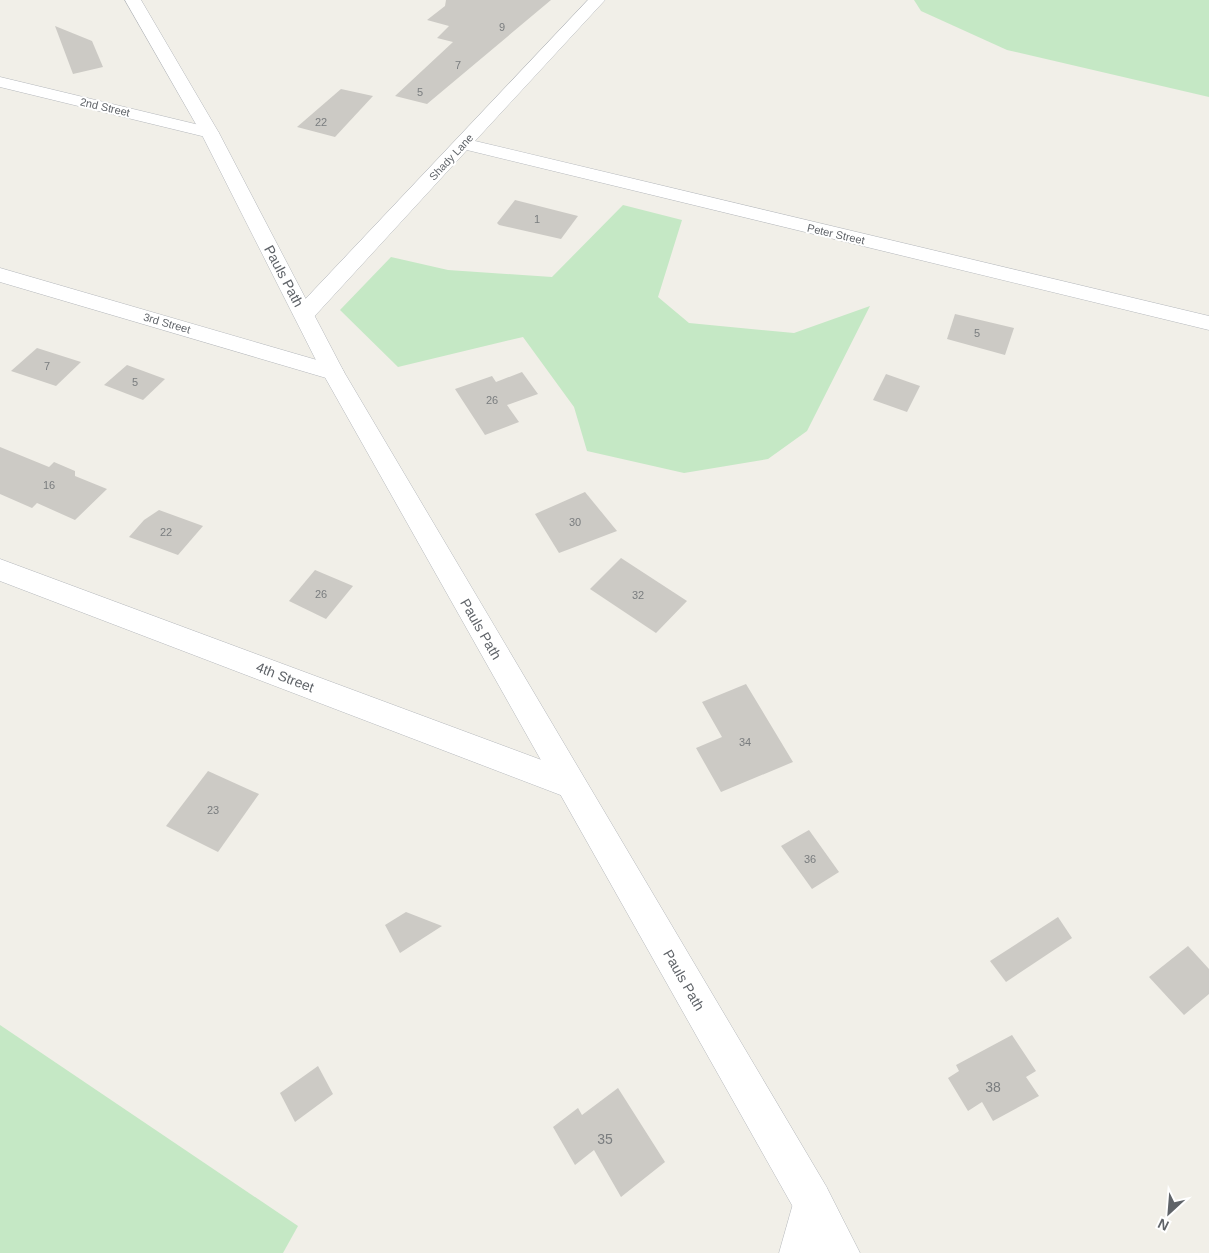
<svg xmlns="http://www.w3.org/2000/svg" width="1209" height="1253" font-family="Helvetica,sans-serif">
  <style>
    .green { fill: #c5e8c5 }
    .building { fill: #cccac5 }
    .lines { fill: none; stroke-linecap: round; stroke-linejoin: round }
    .minor-casing { stroke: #b5b8bc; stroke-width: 1 }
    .tertiary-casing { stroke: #b5b8bc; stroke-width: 1 }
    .minor { fill: #fff; fill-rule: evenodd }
    .tertiary { fill: #fff; fill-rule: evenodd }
    .labels { text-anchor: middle; stroke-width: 4; stroke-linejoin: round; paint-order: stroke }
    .number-label { font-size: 11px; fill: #7a7d7f }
    .far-street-label { font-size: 11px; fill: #5f6368; stroke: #fff }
    .street-label { font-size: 14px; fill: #5f6368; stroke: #fff }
    .near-number-label { font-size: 14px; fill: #7a7d7f }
  </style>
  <rect width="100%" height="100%" fill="#f1efe8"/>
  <g class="green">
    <polygon points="914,0 1209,0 1209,97 1007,50 921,11"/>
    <polygon points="623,205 682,220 658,297 689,323 794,333 870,306 807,431 768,459 684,473 587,451 574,407 523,337 398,367 340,310 391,257 448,270 552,277"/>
    <polygon points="0,1025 298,1226 283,1253 0,1253"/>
  </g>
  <g class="building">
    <polygon points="446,0 551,0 427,104 395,96 453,42 437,38 449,26 427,20 445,6"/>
    <polygon points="55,26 92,41 103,67 73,74"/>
    <polygon points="341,89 373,96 335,137 297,127"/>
    <polygon points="515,200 578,216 561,239 499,225 497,223"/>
    <polygon points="955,314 1014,328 1005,355 947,339"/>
    <polygon points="37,348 81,362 56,386 11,371"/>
    <polygon points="127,365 165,379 143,400 104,385"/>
    <polygon points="522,372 538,394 507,405 519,422 485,435 455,389 492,376 496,382"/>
    <polygon points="886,374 920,386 907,412 873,400"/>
    <polygon points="0,447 49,467 54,462 75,471 75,476 107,489 75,520 37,503 32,508 0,494"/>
    <polygon points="585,492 617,531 559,553 535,514"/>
    <polygon points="159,510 203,526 178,555 129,537 144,520"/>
    <polygon points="621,558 687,601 656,633 590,589"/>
    <polygon points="315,570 353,586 326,619 289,601"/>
    <polygon points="746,684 793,762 721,792 696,748 722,737 702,702"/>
    <polygon points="208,771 259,794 218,852 166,826"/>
    <polygon points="809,830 839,872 812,889 781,846"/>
    <polygon points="406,912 442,926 400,953 385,925"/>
    <polygon points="1058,917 1072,938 1006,982 990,961"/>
    <polygon points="1188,946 1209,969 1209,994 1184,1015 1149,977"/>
    <polygon points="1012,1035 1036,1071 1026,1077 1039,1096 993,1121 982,1102 968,1111 948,1078 959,1071 956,1065"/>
    <polygon points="318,1066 333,1094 295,1122 280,1093"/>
    <polygon points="618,1088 665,1162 621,1197 594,1150 575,1165 553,1127 578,1108 582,1115"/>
  </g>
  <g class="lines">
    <defs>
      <g id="minor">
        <polygon points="588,0 605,0 475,141 1209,316 1209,330 467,150 312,319 304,321 296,319 293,314 296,309"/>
        <polygon points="0,77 216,129 219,133 216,137 210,138 0,87"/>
        <polygon points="0,268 341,367 344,372 341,377 333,380 0,282"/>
        <polygon points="0,559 582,775 586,785 582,795 571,799 0,581"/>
        <polygon points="812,1181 826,1186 831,1200 819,1253 779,1253 798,1186"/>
      </g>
      <polygon id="tertiary" points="125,0 141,0 219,133 344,372 826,1186 860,1253 819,1253 322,372 201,133"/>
    </defs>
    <use href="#minor" class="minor-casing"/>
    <use href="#tertiary" class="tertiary-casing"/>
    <use href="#minor" class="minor"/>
    <use href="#tertiary" class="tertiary"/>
  </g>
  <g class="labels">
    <g class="number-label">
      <text x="502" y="31">9</text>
      <text x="458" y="69">7</text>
      <text x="420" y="96">5</text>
      <text x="321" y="126">22</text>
      <text x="537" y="223">1</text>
      <text x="977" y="337">5</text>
      <text x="47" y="370">7</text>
      <text x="135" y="386">5</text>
      <text x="492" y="404">26</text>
      <text x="49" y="489">16</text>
      <text x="575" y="526">30</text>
      <text x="166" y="536">22</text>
      <text x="321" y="598">26</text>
      <text x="638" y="599">32</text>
      <text x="745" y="746">34</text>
      <text x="213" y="814">23</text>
      <text x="810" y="863">36</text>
    </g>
    <g class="far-street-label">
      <text transform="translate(105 107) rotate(13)" y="4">2nd Street</text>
      <text transform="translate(451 157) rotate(-47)" y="4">Shady Lane</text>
      <text transform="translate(836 234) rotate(13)" y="4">Peter Street</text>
      <text transform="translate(167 323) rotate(16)" y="4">3rd Street</text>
    </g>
    <g class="street-label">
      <text transform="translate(284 276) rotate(62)" y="5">Pauls Path</text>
      <text transform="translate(481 629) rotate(60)" y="5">Pauls Path</text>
      <text transform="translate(285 677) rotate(21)" y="5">4th Street</text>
      <text transform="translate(684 980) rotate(60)" y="5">Pauls Path</text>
    </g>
    <g class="near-number-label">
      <text x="993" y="1092">38</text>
      <text x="605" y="1144">35</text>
    </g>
  </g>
  <g transform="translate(1169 1213) rotate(206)" stroke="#ffffff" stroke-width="4" paint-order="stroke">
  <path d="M0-4L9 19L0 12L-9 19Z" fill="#5f6368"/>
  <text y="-8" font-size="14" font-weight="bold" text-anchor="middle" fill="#5f6368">N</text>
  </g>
</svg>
